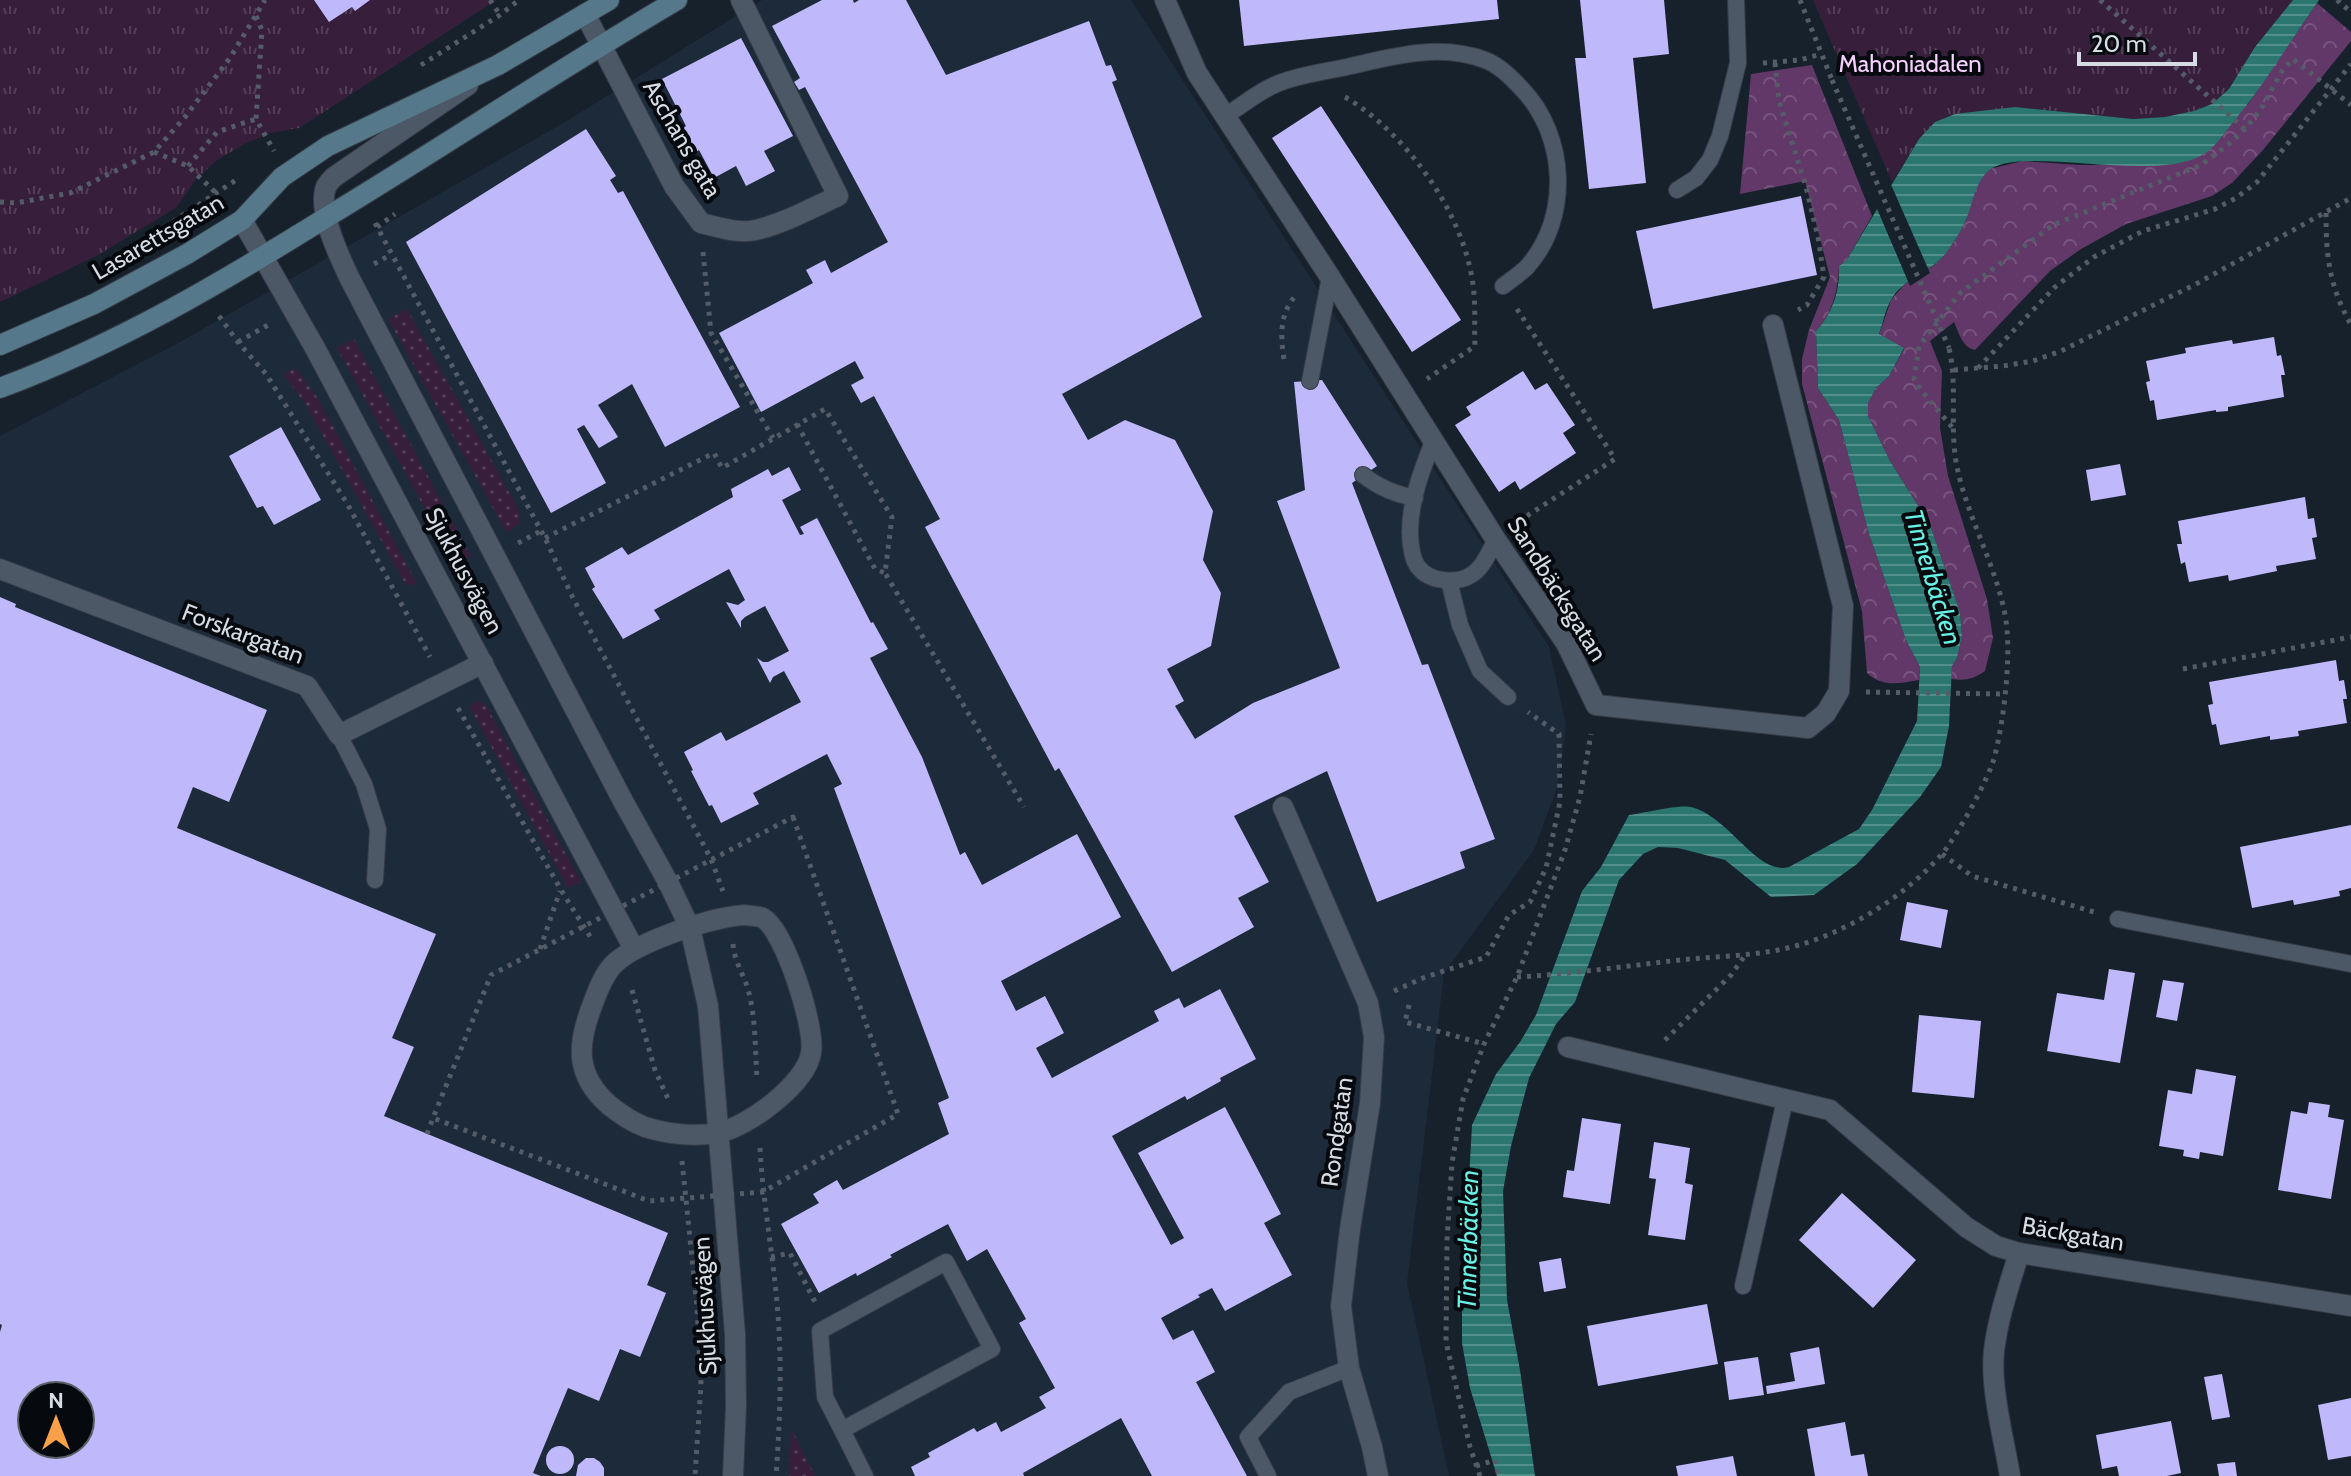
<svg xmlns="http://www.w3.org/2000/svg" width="2351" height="1476" font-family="Cabin,sans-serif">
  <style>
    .built { fill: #1c2a3a; fill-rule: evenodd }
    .grass { fill: url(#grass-dots) }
    .forest { fill: url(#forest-crowns) }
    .park { fill: url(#park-tufts) }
    .water { fill: url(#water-rules) }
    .pier { fill: #17212c }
    .building { fill: #bfb9fb; fill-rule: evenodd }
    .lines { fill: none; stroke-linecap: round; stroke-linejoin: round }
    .service-casing { stroke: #353c46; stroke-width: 18 }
    .minor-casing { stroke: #353c46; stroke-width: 22 }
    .secondary-casing { stroke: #353c46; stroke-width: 22 }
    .path { stroke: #545d67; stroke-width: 5; stroke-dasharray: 4 6; stroke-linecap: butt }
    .service { stroke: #4d5866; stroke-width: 16 }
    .minor { stroke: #4d5866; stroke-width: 20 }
    .secondary { stroke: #55788a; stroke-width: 20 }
    .path-bridge { stroke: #545d67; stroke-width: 5; stroke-dasharray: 4 6; stroke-linecap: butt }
    .labels { text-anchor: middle; stroke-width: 8; stroke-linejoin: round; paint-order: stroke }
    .park-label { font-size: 24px; fill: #f7d0fe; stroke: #060a0f }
    .street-label { font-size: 24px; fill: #d5dce4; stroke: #060a0f }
    .water-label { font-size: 26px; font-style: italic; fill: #67f2e5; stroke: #060a0f }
  </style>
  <defs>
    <pattern id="grass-dots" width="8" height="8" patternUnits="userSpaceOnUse" patternTransform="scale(2)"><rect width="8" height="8" fill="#371f3c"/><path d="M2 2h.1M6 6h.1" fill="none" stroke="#533f58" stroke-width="1.8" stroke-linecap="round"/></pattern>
    <pattern id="forest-crowns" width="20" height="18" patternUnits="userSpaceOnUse" patternTransform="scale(2)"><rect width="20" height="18" fill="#613868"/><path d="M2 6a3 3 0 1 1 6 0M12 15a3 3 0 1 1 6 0" fill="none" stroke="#77547d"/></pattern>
    <pattern id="park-tufts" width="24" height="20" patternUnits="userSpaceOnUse" patternTransform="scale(2)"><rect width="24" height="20" fill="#371f3c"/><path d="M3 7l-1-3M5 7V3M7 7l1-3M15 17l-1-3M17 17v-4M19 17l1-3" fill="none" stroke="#533f58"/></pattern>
    <pattern id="water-rules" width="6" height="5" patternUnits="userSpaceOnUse" patternTransform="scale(2)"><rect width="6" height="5" fill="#2b766f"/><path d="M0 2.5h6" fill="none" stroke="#538f8a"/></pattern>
  </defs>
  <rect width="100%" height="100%" fill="#17212c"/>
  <path class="built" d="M762,0H1131L1549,647L1566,725L1558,785L1534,850L1444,973L1407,1283L1449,1476H0V436L180,342L565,122ZM32,1396H80V1444H32Z"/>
  <g class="grass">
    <polygon points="407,309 519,510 519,524 507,533 388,319"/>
    <polygon points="354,339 471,556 455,564 337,348"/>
    <polygon points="296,368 319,400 417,584 408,585 403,580 307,407 284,374"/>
    <polygon points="476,702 481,702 487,707 581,882 568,888 469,706"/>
    <polygon points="791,1428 815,1476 789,1476"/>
  </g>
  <g class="forest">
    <path d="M2317,3L2351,32V41L2263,150L2232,183L2212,196L2126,224L2081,249L2050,271L1975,350C1962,347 1959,333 1954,322L1930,341L1942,371L1940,428L1948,476L1987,599L1993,638L1985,671C1973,679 1966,681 1951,679L1952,666L1957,658L1962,636L1960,612L1930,525L1890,461L1868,416V403L1876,388L1889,376L1904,349L1879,335L1891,300L1904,285L1933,266L1943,257L1955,240L1966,220L1972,196L1979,181L1989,169L2023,161L2080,165H2158L2248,104Z"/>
    <path d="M1812,65L1872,216L1846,261L1839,266C1838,290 1833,313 1816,331L1818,388L1839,420L1869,534L1906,640L1920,667L1919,680C1900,683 1883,688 1867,673L1862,611L1802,384V359L1809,330L1830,277L1805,181L1740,194L1751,74Z"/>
  </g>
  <g class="park">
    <polygon points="0,0 496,0 299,128 271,133 244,144 216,161 195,180 177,207 98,255 0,302"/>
    <polygon points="1813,0 2293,0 2255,47 2229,89 2212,104 2194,111 2165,117 2133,119 2015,107 1919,139 1892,182"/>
  </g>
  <path class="water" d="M2293,0H2319C2291,40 2266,82 2235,120C2226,130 2218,144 2207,152C2159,187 2017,142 1987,172C1973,187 1973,205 1965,222C1960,233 1953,243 1946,253C1931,273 1903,278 1891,300C1885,310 1883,324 1879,334L1904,348L1889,376L1876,388L1868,403V416L1890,461L1930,525L1960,612L1962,636L1957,658L1952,666L1949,726L1941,767L1920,797L1857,864L1814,895L1771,897L1725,860L1678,848L1658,847L1643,854L1619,880L1575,1002L1556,1024L1529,1078L1511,1146L1503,1191L1507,1300L1520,1370L1535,1476H1497L1470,1388L1462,1343V1304L1472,1125L1496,1074L1520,1042L1536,1015L1582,891L1601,867L1629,815C1643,813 1680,804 1691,807C1729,816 1757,876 1789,867L1859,829L1872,810L1917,721L1920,667L1906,640L1869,534L1839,420L1818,388L1816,331C1833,313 1840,290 1839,266L1846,261L1919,139L1935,122L1955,114L2015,107L2133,119L2165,117L2194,111L2212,104L2229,89L2255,47Z"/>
  <polygon class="pier" points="1889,180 1930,273 1910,286 1875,204"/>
  <g class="building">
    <polygon points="314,0 370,0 355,11 352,7 329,22"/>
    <polygon points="822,0 853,0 854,3 859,0 906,0 946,75 1089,21 1106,66 1111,65 1117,80 1112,82 1202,317 1062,394 1088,440 1125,420 1175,440 1213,511 1203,560 1221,593 1211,646 1167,669 1184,701 1175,706 1195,739 1253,703 1340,668 1277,501 1305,490 1294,382 1322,380 1377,466 1352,483 1422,665 1428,664 1495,839 1460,852 1465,868 1377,902 1327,771 1234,816 1269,882 1238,898 1254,927 1172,972 1059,768 1055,771 925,527 940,519 874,396 861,403 851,385 864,378 855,361 761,412 719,333 813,283 806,270 825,260 831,273 888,242 805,87 799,90 794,82 800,78 772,26"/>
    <polygon points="1239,0 1497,0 1499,19 1244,46"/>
    <polygon points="1580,0 1664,0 1669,54 1633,58 1646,183 1589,189 1575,58 1586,58"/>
    <polygon points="741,38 793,136 764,151 775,171 746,186 736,166 714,178 699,150 692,154 680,130 686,126 662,79"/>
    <polygon points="1321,106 1461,320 1412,352 1272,138"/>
    <polygon points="586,129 616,176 610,180 618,193 623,191 740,407 665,447 632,384 598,405 618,437 599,448 584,425 577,429 606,483 551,513 406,242"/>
    <polygon points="1801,196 1817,275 1653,309 1636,231"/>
    <polygon points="2274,337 2277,356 2281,355 2285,375 2281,375 2284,397 2228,407 2228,411 2216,412 2216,410 2157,420 2154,400 2150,401 2146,382 2150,381 2146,361 2186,353 2185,348 2232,340 2233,344"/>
    <polygon points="1523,371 1535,390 1547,383 1575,425 1563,433 1576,453 1520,490 1515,481 1499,492 1455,425 1471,415 1466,407"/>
    <polygon points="281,427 321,500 274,525 263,506 257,508 229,456"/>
    <polygon points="2120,464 2126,495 2091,501 2086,470"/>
    <polygon points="789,467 801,490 782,500 800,535 804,534 800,527 817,518 871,623 873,622 888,649 870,658 922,757 960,855 965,852 982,885 1077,834 1121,917 1001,981 1016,1011 1045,996 1064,1033 1036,1048 1052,1078 1159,1021 1154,1011 1179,998 1184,1008 1220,989 1256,1059 1220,1078 1221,1081 1187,1100 1185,1096 1112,1136 1171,1245 1184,1238 1138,1153 1225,1107 1281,1214 1264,1223 1292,1275 1225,1311 1212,1288 1198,1295 1200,1297 1161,1318 1173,1340 1193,1330 1215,1372 1196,1382 1247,1476 1152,1476 1121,1418 1023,1473 1024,1476 915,1476 911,1467 930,1457 928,1453 974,1428 977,1432 996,1422 1001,1432 1046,1408 1039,1397 1055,1388 1019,1323 1026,1319 987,1249 967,1261 948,1224 890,1255 892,1257 857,1276 856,1273 819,1293 781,1224 819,1203 813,1194 837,1180 843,1190 949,1134 938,1103 949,1098 834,788 842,784 827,754 753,793 759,804 721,823 712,805 709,806 691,771 693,770 684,752 721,732 726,741 801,702 784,671 773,677 770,683 757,658 763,662 768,662 789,651 765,606 745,617 741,621 741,628 726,602 738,605 745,600 729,569 654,610 660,619 623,639 592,589 595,587 585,568 622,547 628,555 733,497 731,489 768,469 772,476"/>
    <polygon points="2305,497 2308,519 2314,518 2317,537 2312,538 2316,559 2276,566 2277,571 2229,581 2228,575 2189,582 2185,562 2181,564 2177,544 2182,544 2178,521"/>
    <path d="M0,597L16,604L15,607L267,710L229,802L193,787L177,828L436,934L392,1038L414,1047L384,1116L668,1233L647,1285L666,1293L640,1357L620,1349L599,1401L568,1388L533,1473L541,1476H0V1332L2,1325L0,1324ZM32,1396H80V1444H32Z"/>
    <polygon points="2336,660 2339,681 2344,680 2347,699 2343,699 2347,723 2298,731 2299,736 2270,740 2270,736 2220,745 2216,724 2212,725 2208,705 2213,704 2209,682"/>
    <polygon points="2351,825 2351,888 2339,891 2340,896 2294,905 2293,900 2252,908 2240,847"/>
    <polygon points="1907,902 1948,910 1941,948 1900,940"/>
    <polygon points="2109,969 2135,973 2120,1063 2047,1051 2057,993 2104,1000"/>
    <polygon points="2163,980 2184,983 2177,1021 2156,1017"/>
    <polygon points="1919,1015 1981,1021 1974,1098 1912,1092"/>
    <polygon points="2196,1069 2236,1076 2223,1156 2200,1152 2199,1159 2183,1156 2184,1150 2159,1146 2168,1090 2192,1094"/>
    <polygon points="2309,1102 2330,1105 2328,1117 2344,1120 2331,1199 2278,1190 2291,1111 2307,1114"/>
    <polygon points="1582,1118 1621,1124 1610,1204 1563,1197 1567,1170 1574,1171"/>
    <polygon points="1654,1142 1690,1148 1685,1183 1693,1185 1685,1240 1648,1235 1656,1179 1649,1178"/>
    <polygon points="1842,1193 1916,1260 1873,1308 1799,1240"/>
    <polygon points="1561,1258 1566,1288 1544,1292 1539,1262"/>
    <polygon points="1707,1304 1718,1364 1598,1386 1587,1326"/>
    <polygon points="1819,1347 1825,1384 1767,1394 1766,1386 1795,1381 1790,1353"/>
    <polygon points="1758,1357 1764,1395 1729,1400 1724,1362"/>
    <polygon points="2222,1374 2230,1417 2212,1420 2204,1377"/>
    <polygon points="2351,1398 2351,1456 2328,1460 2318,1405"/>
    <polygon points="2171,1421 2181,1473 2167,1476 2119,1476 2117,1466 2102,1469 2096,1435"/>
    <polygon points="1845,1422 1851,1456 1864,1454 1868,1476 1815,1476 1807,1429"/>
    <circle cx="560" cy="1460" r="14"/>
    <polygon points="1733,1456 1737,1476 1678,1476 1676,1466"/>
    <polygon points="586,1458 594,1458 600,1462 604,1468 604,1476 576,1476 578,1465"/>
    <polygon points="2235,1462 2237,1476 2219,1476 2217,1464"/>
  </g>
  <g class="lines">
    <defs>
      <g id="service">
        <path d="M1225,116C1243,105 1263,88 1282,82C1301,75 1322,72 1342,68C1388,58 1437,42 1485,60C1499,65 1512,78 1522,89C1567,136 1571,218 1527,267C1520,274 1511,280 1503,286"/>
        <polyline points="1677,190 1696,178 1710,160 1720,136 1738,63 1736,0"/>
        <polyline points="1310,381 1330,277"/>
        <path d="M1433,442C1422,469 1410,501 1410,532C1410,542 1412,561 1419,568C1430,582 1457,584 1471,575C1483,568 1489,552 1496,540"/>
        <path d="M1363,475C1380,488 1395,494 1415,498"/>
        <polyline points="1449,581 1460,625 1480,671 1508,697"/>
        <polyline points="339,735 364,784 378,829 375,880"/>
        <polyline points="2118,919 2351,964"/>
        <polygon points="946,1262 992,1349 842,1430 825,1397 820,1331"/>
        <polyline points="1743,1286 1785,1100"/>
        <polyline points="842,1430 865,1476"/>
        <polyline points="1268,1476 1248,1437 1289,1392 1349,1368"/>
      </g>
      <g id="minor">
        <polyline points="1165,0 1197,73 1330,277 1496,540 1566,643 1596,705 1808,728 1826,713 1839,691 1843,606 1773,325"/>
        <path d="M585,14L674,186L701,223C718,227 738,234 756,230C785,223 812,208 838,196L741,0"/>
        <path d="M468,85L334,177C331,180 328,183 326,187C317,211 340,258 350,279L623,801L668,882L690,928L708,1006L735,1334L736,1406L733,1476"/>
        <polyline points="242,220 315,348 634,949"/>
        <polyline points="0,569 307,686 339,735 483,663"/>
        <polyline points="1283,807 1368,1003 1374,1037 1370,1103 1350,1229 1341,1306 1349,1368 1372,1447 1378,1476"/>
        <path d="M745,915C750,916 759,916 763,918C785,931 816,1029 811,1053C806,1084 747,1128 717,1133C694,1137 667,1134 645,1127C632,1122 620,1114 609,1105C575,1075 577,1045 592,1006C597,992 604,973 615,963C639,941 712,917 745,915Z"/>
        <polyline points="1568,1047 1830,1110 1966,1227 1996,1246 2019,1253 2351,1306"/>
        <path d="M2010,1476C2004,1439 1990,1388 1994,1351C1998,1317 2009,1286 2019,1253"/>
      </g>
      <g id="secondary">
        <polyline points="0,345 94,304 187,254 242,220 282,177 328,146 498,65 609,0"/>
        <path d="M0,388C118,344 221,283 327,217C444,146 558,70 677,0"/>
      </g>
    </defs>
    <use href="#service" class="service-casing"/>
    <use href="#minor" class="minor-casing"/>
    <use href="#secondary" class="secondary-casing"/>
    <g class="path">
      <polyline points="490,0 500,15"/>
      <polyline points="1800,0 1832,80"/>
      <polyline points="2100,0 2245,129"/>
      <polyline points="2337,0 2351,12"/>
      <polyline points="256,16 262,30 256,119 274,151"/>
      <polyline points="1763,63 1800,60 1821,54"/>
      <polyline points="1775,63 1779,101 1806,187 1818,237 1824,277 1807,305 1798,310"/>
      <polyline points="421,65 500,15 519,0"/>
      <path d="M1345,97C1406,133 1464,213 1473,285C1476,305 1474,326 1475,346L1427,379"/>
      <polyline points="154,152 188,166 215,192"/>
      <polyline points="188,166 217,132 256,119"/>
      <polyline points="0,202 16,203 70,193 154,152 185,117 230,58 265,0"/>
      <path d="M2326,213C2326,257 2329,285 2351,325"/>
      <polyline points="375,223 545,538 573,598 711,859 723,891"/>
      <polyline points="377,227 395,214"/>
      <polyline points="148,238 236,180"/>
      <polyline points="703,252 711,333 773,438"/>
      <polyline points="374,264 390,255"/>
      <polyline points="1517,309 1615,459 1519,521"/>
      <polyline points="219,316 238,342 266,374 348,505 430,657"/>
      <polyline points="238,342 268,325"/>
      <path d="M1284,359C1280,334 1280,312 1297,294"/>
      <polyline points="1978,368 2055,287 2094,257 2143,231 2215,209 2236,198 2257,182 2351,64"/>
      <polyline points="1954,370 2003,366 2033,361 2061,351 2196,284 2351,198"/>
      <polyline points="797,424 875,569 885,573"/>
      <polyline points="1952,427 1921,390 1914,379 1919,346 1960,293 2053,225 2201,165 2229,144 2245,129 2261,109 2282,71 2293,59 2351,105"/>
      <polyline points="545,538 714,453 722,468 825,409 892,517 885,573 1024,807"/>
      <polyline points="518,543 541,531"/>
      <polyline points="2183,669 2351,637"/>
      <polyline points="1866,692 2005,694"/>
      <polyline points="458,708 561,890 591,938"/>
      <polygon points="793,817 898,1114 763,1192 649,1201 433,1118 491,975"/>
      <polyline points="1942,854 1972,876 2094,912"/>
      <path d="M733,944C734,962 745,976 749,993C756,1021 755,1050 757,1078"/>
      <polyline points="540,949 560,891"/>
      <path d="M1517,977C1572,974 1626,966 1680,960C1719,956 1761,956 1799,945C1851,930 1905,896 1941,855C1956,838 1990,777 1995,755C2004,718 2010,666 2007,629C2002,576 1968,521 1957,467C1949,428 1958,387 1949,348"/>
      <polyline points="632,990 655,1070 669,1101"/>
      <polyline points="1394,991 1423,978 1486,957 1509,915 1530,902 1546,868 1560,802 1559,734 1528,712"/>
      <polyline points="1409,1005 1405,1022 1484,1044"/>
      <polyline points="1665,1040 1731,975 1746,954"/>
      <polyline points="427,1134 433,1118"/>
      <path d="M760,1148C763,1204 774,1259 778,1315C782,1368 780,1422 776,1476"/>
      <polyline points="682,1161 697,1307 701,1384 695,1476"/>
      <polyline points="771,1257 790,1253 815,1302"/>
      <polyline points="1476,1466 1495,1460 1499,1476"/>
      <polyline points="1480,1476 1470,1447 1446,1342 1447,1240 1452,1163 1463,1099 1484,1044 1517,977 1565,850 1580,797 1591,734"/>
    </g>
    <use href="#service" class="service"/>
    <use href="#minor" class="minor"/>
    <use href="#secondary" class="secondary"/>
    <polyline class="path-bridge" points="1832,80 1949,348"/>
  </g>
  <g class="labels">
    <g class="park-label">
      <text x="1910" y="72">Mahoniadalen</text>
    </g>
    <g class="street-label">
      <text transform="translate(682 139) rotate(60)" y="8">Aschans gata</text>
      <text transform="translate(158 237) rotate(-30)" y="8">Lasarettsgatan</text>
      <text transform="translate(464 571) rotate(62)" y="8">Sjukhusvägen</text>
      <text transform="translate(1557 589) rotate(58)" y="8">Sandbäcksgatan</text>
      <text transform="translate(243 634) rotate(21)" y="8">Forskargatan</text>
      <text transform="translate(1337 1132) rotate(-82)" y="8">Rondgatan</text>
      <text transform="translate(2073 1234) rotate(10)" y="8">Bäckgatan</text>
      <text transform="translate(705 1306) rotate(-93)" y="8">Sjukhusvägen</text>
    </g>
    <g class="water-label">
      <text transform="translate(1933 577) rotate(73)" y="9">Tinnerbäcken</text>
      <text transform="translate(1468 1240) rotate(-89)" y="9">Tinnerbäcken</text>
    </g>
  </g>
  <g transform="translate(56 1420)"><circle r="38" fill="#060a0f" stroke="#595e64" stroke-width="2"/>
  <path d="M0-6L14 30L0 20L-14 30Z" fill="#f8a14a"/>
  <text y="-12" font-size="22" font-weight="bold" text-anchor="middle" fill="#d5dce4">N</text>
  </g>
  <path d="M2079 52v12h116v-12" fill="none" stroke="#d5dce4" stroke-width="4"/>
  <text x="2091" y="52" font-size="24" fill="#d5dce4" stroke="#060a0f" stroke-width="6" paint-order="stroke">20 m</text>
</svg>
